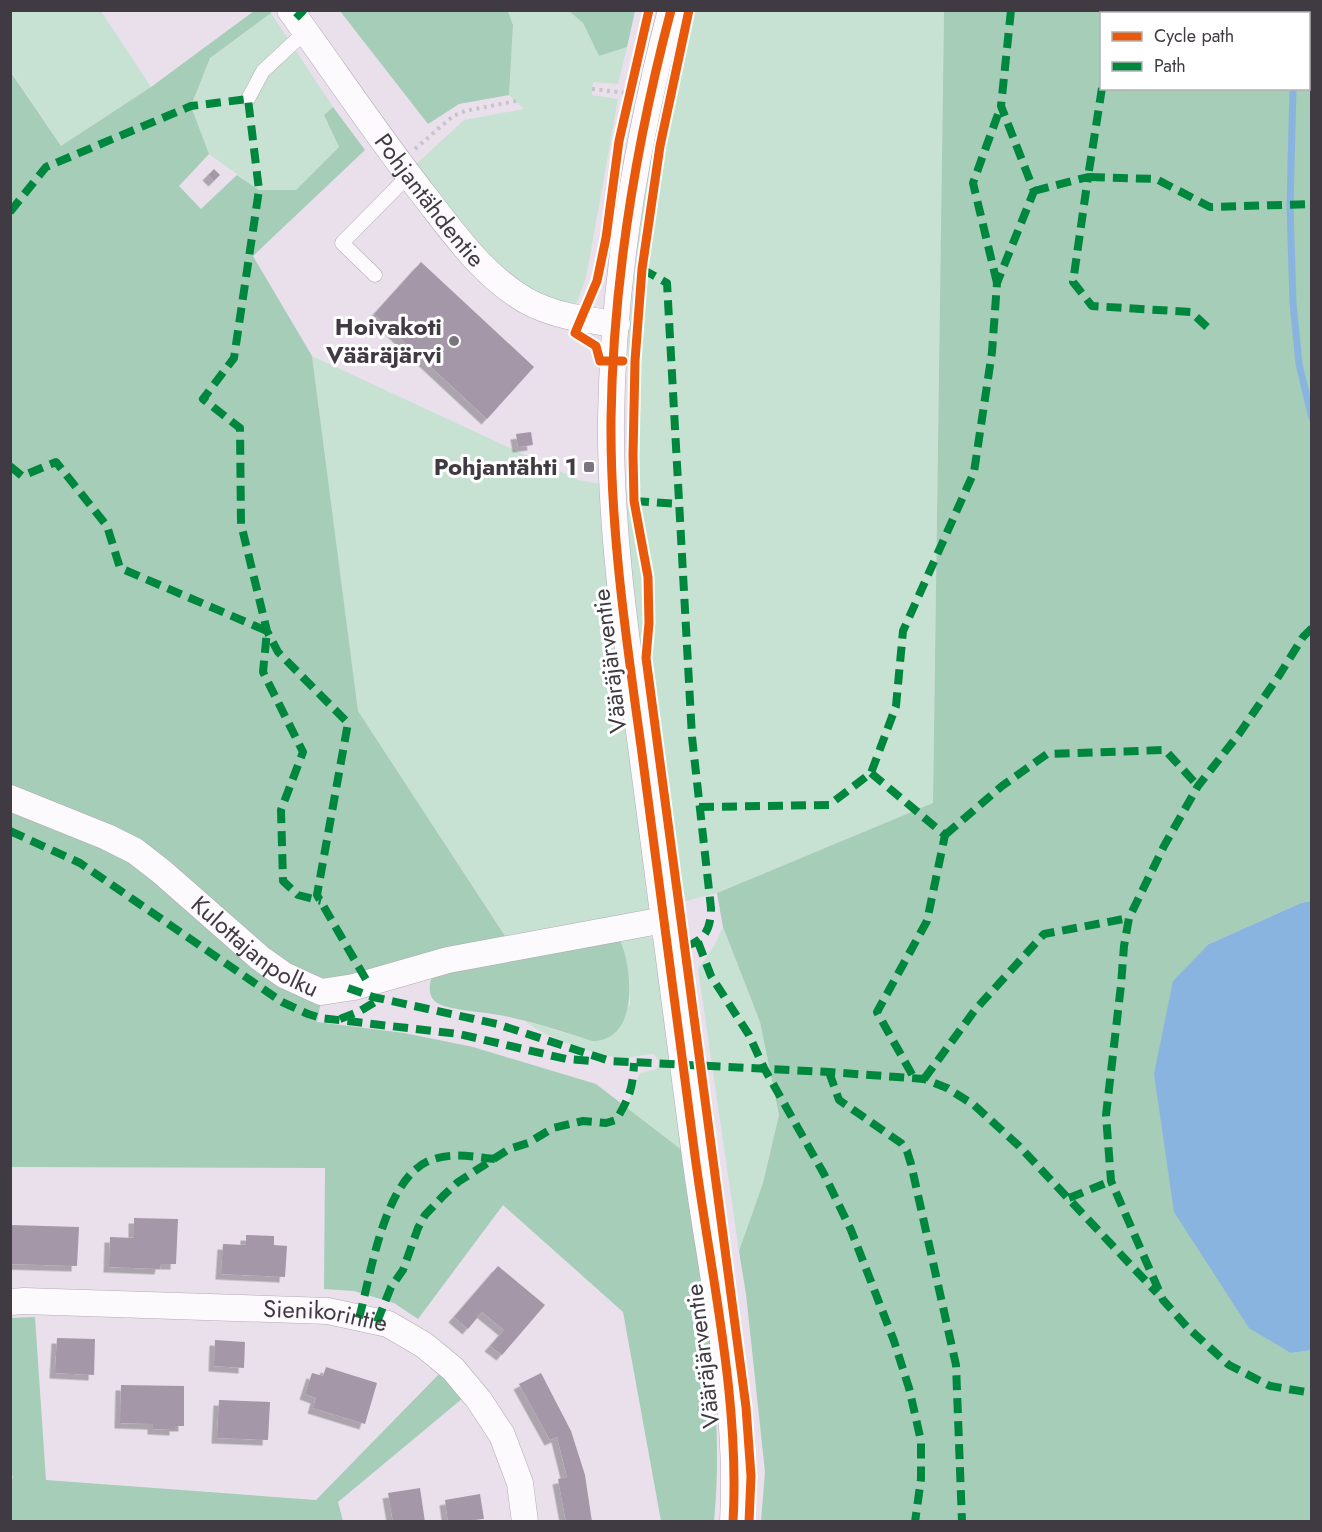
<svg xmlns="http://www.w3.org/2000/svg" width="1322" height="1532" font-family="Jost,sans-serif">
  <style>
    .green { fill: #c7e2d3 }
    .forest { fill: #a5cdb7; fill-rule: evenodd }
    .water { fill: #88b4df }
    .lines { fill: none; stroke-linecap: round; stroke-linejoin: round }
    .stream { stroke: #88b4df; stroke-width: 7 }
    .building { fill: #a497a8; filter: url(#shadow) }
    .lane-casing { stroke: #b1aab3; stroke-width: 15 }
    .street-casing { stroke: #b1aab3; stroke-width: 27 }
    .path { stroke: #c8c5c8; stroke-width: 4; stroke-dasharray: 3 4.5; stroke-linecap: butt }
    .lane { stroke: #fcfafc; stroke-width: 14 }
    .street { stroke: #fcfafc; stroke-width: 26 }
    .quiet { stroke: #00873e; stroke-width: 8; stroke-dasharray: 15 8; stroke-linecap: butt }
    .cycleway-casing { stroke: #fff; stroke-width: 13 }
    .cycleway { stroke: #e8590c; stroke-width: 9 }
    .poi-dot { fill: #7b747e; stroke: #fff; stroke-width: 2 }
    .labels { text-anchor: middle; stroke-width: 6; stroke-linejoin: round; paint-order: stroke }
    .street-label { font-size: 24px; fill: #403a42; stroke: #fff }
    .poi-label { font-size: 24px; font-weight: bold; fill: #403a42; stroke: #fff; text-anchor: end }
  </style>
  <defs>
    <filter id="shadow"><feDropShadow dx="-5.5" dy="5.5" stdDeviation="0" flood-color="#0004"/></filter>
  </defs>
  <rect width="100%" height="100%" fill="#e9e0ec"/>
  <g class="green">
    <polygon points="10,11 101,11 151,87 61,146 11,71"/>
    <path d="M508,11H569L583,23L599,56L627,47L618,84L593,82L592,95L618,99L586,278L575,307C509,296 454,215 413,167L464,120L524,109L509,95L513,25Z"/>
    <polygon points="682,11 944,11 933,803 717,893 636,914 505,936 358,711 312,356 579,480 630,489 628,339 645,175"/>
    <polygon points="271,13 333,107 324,115 339,147 296,190 259,190 209,154 191,106 210,58"/>
    <polygon points="723,927 760,1022 779,1115 763,1183 739,1251 698,969 714,946"/>
    <path d="M646,934L653,939L683,1151L626,1107L640,1073L654,1070L658,1067L659,1061L654,1054C643,1054 632,1058 621,1058C599,1056 541,1036 525,1021L592,1041L630,1005V982L619,938Z"/>
  </g>
  <g class="forest">
    <path d="M254,11H270L271,13L210,58L191,106L209,154L179,186L201,209L237,175L259,190H296L339,147L324,115L333,107L365,150L253,256L312,356L358,711L505,936L440,950L322,996L317,1022L404,1033L473,1047L596,1084L683,1151C700,1272 726,1400 714,1521H661L623,1312L503,1205L418,1319L394,1303L354,1291L324,1289L325,1168L11,1167L10,71L61,146L151,87Z"/>
    <polygon points="340,11 508,11 513,25 509,95 459,104 428,124"/>
    <polygon points="569,11 635,11 627,47 599,56 583,23"/>
    <path d="M944,11H1311V901L1301,903L1209,944L1291,1353L1311,1350V1521H761L765,1472L746,1294L739,1251L763,1183L779,1115L760,1022L723,927L717,893L933,803ZM1102,14H1308V88H1102Z"/>
    <path d="M619,938C633,967 640,1041 592,1041C561,1031 530,1021 499,1015C484,1012 446,1010 436,1002C427,996 429,981 434,973Z"/>
    <polygon points="35,1317 46,1480 316,1500 440,1373 463,1398 338,1502 343,1521 11,1521 10,1479 13,1478 10,1468 11,1318"/>
  </g>
  <polygon class="water" points="1311,901 1312,1350 1291,1353 1249,1328 1174,1212 1154,1074 1173,981 1209,944 1301,903"/>
  <g class="lines">
    <g class="stream">
      <polyline points="1300,14 1300,10"/>
      <polyline points="1293,88 1290,206 1293,303 1299,364 1312,418"/>
    </g>
  </g>
  <g class="building">
    <polygon points="214,169 220,175 214,181 208,175"/>
    <polygon points="421,262 534,367 487,419 374,314"/>
    <polygon points="531,432 533,445 518,447 516,434"/>
    <polygon points="134,1218 178,1219 176,1264 161,1264 160,1269 109,1267 110,1237 134,1238"/>
    <polygon points="10,1225 79,1227 77,1266 10,1264"/>
    <polygon points="246,1235 274,1236 274,1245 287,1246 285,1277 221,1274 223,1244 246,1245"/>
    <polygon points="498,1266 545,1305 502,1355 490,1346 504,1330 482,1312 468,1329 454,1317"/>
    <polygon points="57,1338 95,1339 94,1375 55,1373"/>
    <polygon points="215,1340 245,1342 244,1368 214,1366"/>
    <polygon points="326,1367 377,1383 365,1424 313,1408 316,1398 305,1394 312,1373 323,1376"/>
    <polygon points="541,1373 571,1431 585,1475 592,1522 566,1522 558,1479 567,1477 557,1437 550,1440 519,1384"/>
    <polygon points="121,1385 184,1386 184,1426 175,1426 175,1430 153,1429 153,1424 120,1423"/>
    <polygon points="219,1400 270,1402 268,1440 217,1438"/>
    <polygon points="420,1488 425,1522 393,1522 388,1493"/>
    <polygon points="480,1494 484,1519 448,1522 445,1500"/>
  </g>
  <g class="lines">
    <defs>
      <g id="lane">
        <polyline points="248,99 263,71 305,32"/>
        <polyline points="375,275 342,243 408,176"/>
      </g>
      <g id="street">
        <path id="s1" d="M290,10C336,73 379,138 427,199C455,235 484,276 525,300C553,316 586,320 617,324"/>
        <path d="M671,10C636,143 613,281 611,419C610,528 626,638 641,746C659,883 678,1020 695,1156C711,1276 740,1400 733,1522"/>
        <path id="s2" d="M10,798L107,837L135,851L162,872L260,958L284,975L321,992L354,987L448,960L664,920"/>
        <path id="s3" d="M10,1302L24,1301L328,1311L388,1324L424,1345L453,1369L479,1400L502,1435L520,1483L525,1522"/>
      </g>
    </defs>
    <use href="#lane" class="lane-casing"/>
    <use href="#street" class="street-casing"/>
    <g class="path">
      <polyline points="592,89 627,93"/>
      <polyline points="415,149 453,116 465,111 516,101"/>
    </g>
    <use href="#lane" class="lane"/>
    <use href="#street" class="street"/>
    <g class="quiet">
      <polyline points="1114,14 1115,10"/>
      <polyline points="296,18 304,10"/>
      <polyline points="1102,88 1088,177 1156,179 1210,207 1312,204"/>
      <polyline points="1034,191 1088,177 1073,282 1092,306 1191,312 1207,327"/>
      <polyline points="10,212 46,167 191,106 248,99 259,190 234,358 203,399 240,428 241,524 267,631 278,652 348,723 317,895 368,983"/>
      <path d="M642,269L667,283L692,737L711,908C711,930 704,943 681,947"/>
      <polyline points="997,283 973,183 1001,106"/>
      <polyline points="10,466 22,476 56,462 107,526 120,568 267,631 263,672 303,752 281,810 283,881 298,895 321,901"/>
      <polyline points="634,501 679,504"/>
      <polyline points="1312,628 1303,637 1280,674 1239,734 1198,786 1164,846 1129,918 1124,946 1121,985 1106,1115 1111,1181 1163,1300 1187,1327 1229,1365 1270,1386 1312,1393"/>
      <polyline points="871,773 945,835 927,921 877,1012 914,1078"/>
      <polyline points="699,807 829,805 871,773 896,706 903,631 974,472 992,352 997,283 1034,191 1001,106 1011,10"/>
      <polyline points="10,831 80,863 282,1002 308,1014 321,1018 459,1034 566,1059 592,1061"/>
      <polyline points="945,835 1002,786 1047,754 1165,750 1198,786"/>
      <polyline points="698,942 711,976 749,1035 764,1068 824,1174 851,1230 894,1341 909,1388 921,1441 921,1479 915,1522"/>
      <polyline points="348,988 373,997 497,1024 610,1061 829,1072 924,1079 947,1088 974,1105 1019,1146 1157,1293"/>
      <polyline points="340,1019 360,1011 380,999"/>
      <polyline points="829,1072 839,1100 901,1143 907,1151 911,1164 956,1365 962,1522"/>
      <polyline points="924,1079 975,1010 1044,934 1129,918"/>
      <polyline points="1069,1198 1111,1181"/>
      <path d="M359,1318C371,1275 384,1177 431,1160C452,1152 474,1157 495,1159"/>
      <path d="M377,1322L391,1287L403,1270L418,1228L425,1215L443,1196L458,1182L509,1149L528,1143L553,1128L583,1121L606,1123L616,1120C629,1099 633,1088 634,1063"/>
    </g>
    <defs>
      <g id="cycleway">
        <path d="M671,10C636,143 613,281 611,419C610,528 626,638 641,746C659,883 678,1020 695,1156C711,1276 740,1400 733,1522"/>
        <polyline points="689,10 660,146 642,269 635,361 633,455 634,501 648,577 649,623 646,658 746,1407 751,1476 749,1522"/>
        <polyline points="623,361 600,361 596,346 575,333 597,281 606,238 619,141 649,10"/>
      </g>
    </defs>
    <use href="#cycleway" class="cycleway-casing"/>
    <use href="#cycleway" class="cycleway"/>
  </g>
  <g class="poi-dot">
    <circle cx="454" cy="341" r="6"/>
    <rect x="583" y="461" width="12" height="12" rx="3"/>
  </g>
  <g class="labels">
    <g class="street-label">
      <text dy="8" stroke="none"><textPath href="#s1" startOffset="236">Pohjantähdentie</textPath></text>
      <text transform="translate(610 661) rotate(-97)" y="8">Vääräjärventie</text>
      <text dy="8" stroke="none"><textPath href="#s2" startOffset="290">Kulottajanpolku</textPath></text>
      <text dy="8" stroke="none"><textPath href="#s3" startOffset="316">Sienikorintie</textPath></text>
      <text transform="translate(703 1356) rotate(-97)" y="8">Vääräjärventie</text>
    </g>
    <g class="poi-label">
      <text x="442" y="335">Hoivakoti<tspan x="442" dy="28">Vääräjärvi</tspan></text>
      <text x="577" y="475">Pohjantähti 1</text>
    </g>
  </g>
  <rect width="1322" height="1532" fill="none" stroke="#403a42" stroke-width="24"/>
  <rect x="1100" y="12" width="210" height="78" fill="#ffffff" stroke="#b3b0b3" stroke-width="1.5"/>
  <rect x="1112" y="32" width="30" height="9" fill="#e8590c" stroke="#b3b0b3" stroke-width="1.5"/>
  <text x="1154" y="42" font-size="18" fill="#403a42">Cycle path</text>
  <rect x="1112" y="62" width="30" height="9" fill="#00873e" stroke="#b3b0b3" stroke-width="1.5"/>
  <text x="1154" y="72" font-size="18" fill="#403a42">Path</text>
</svg>
